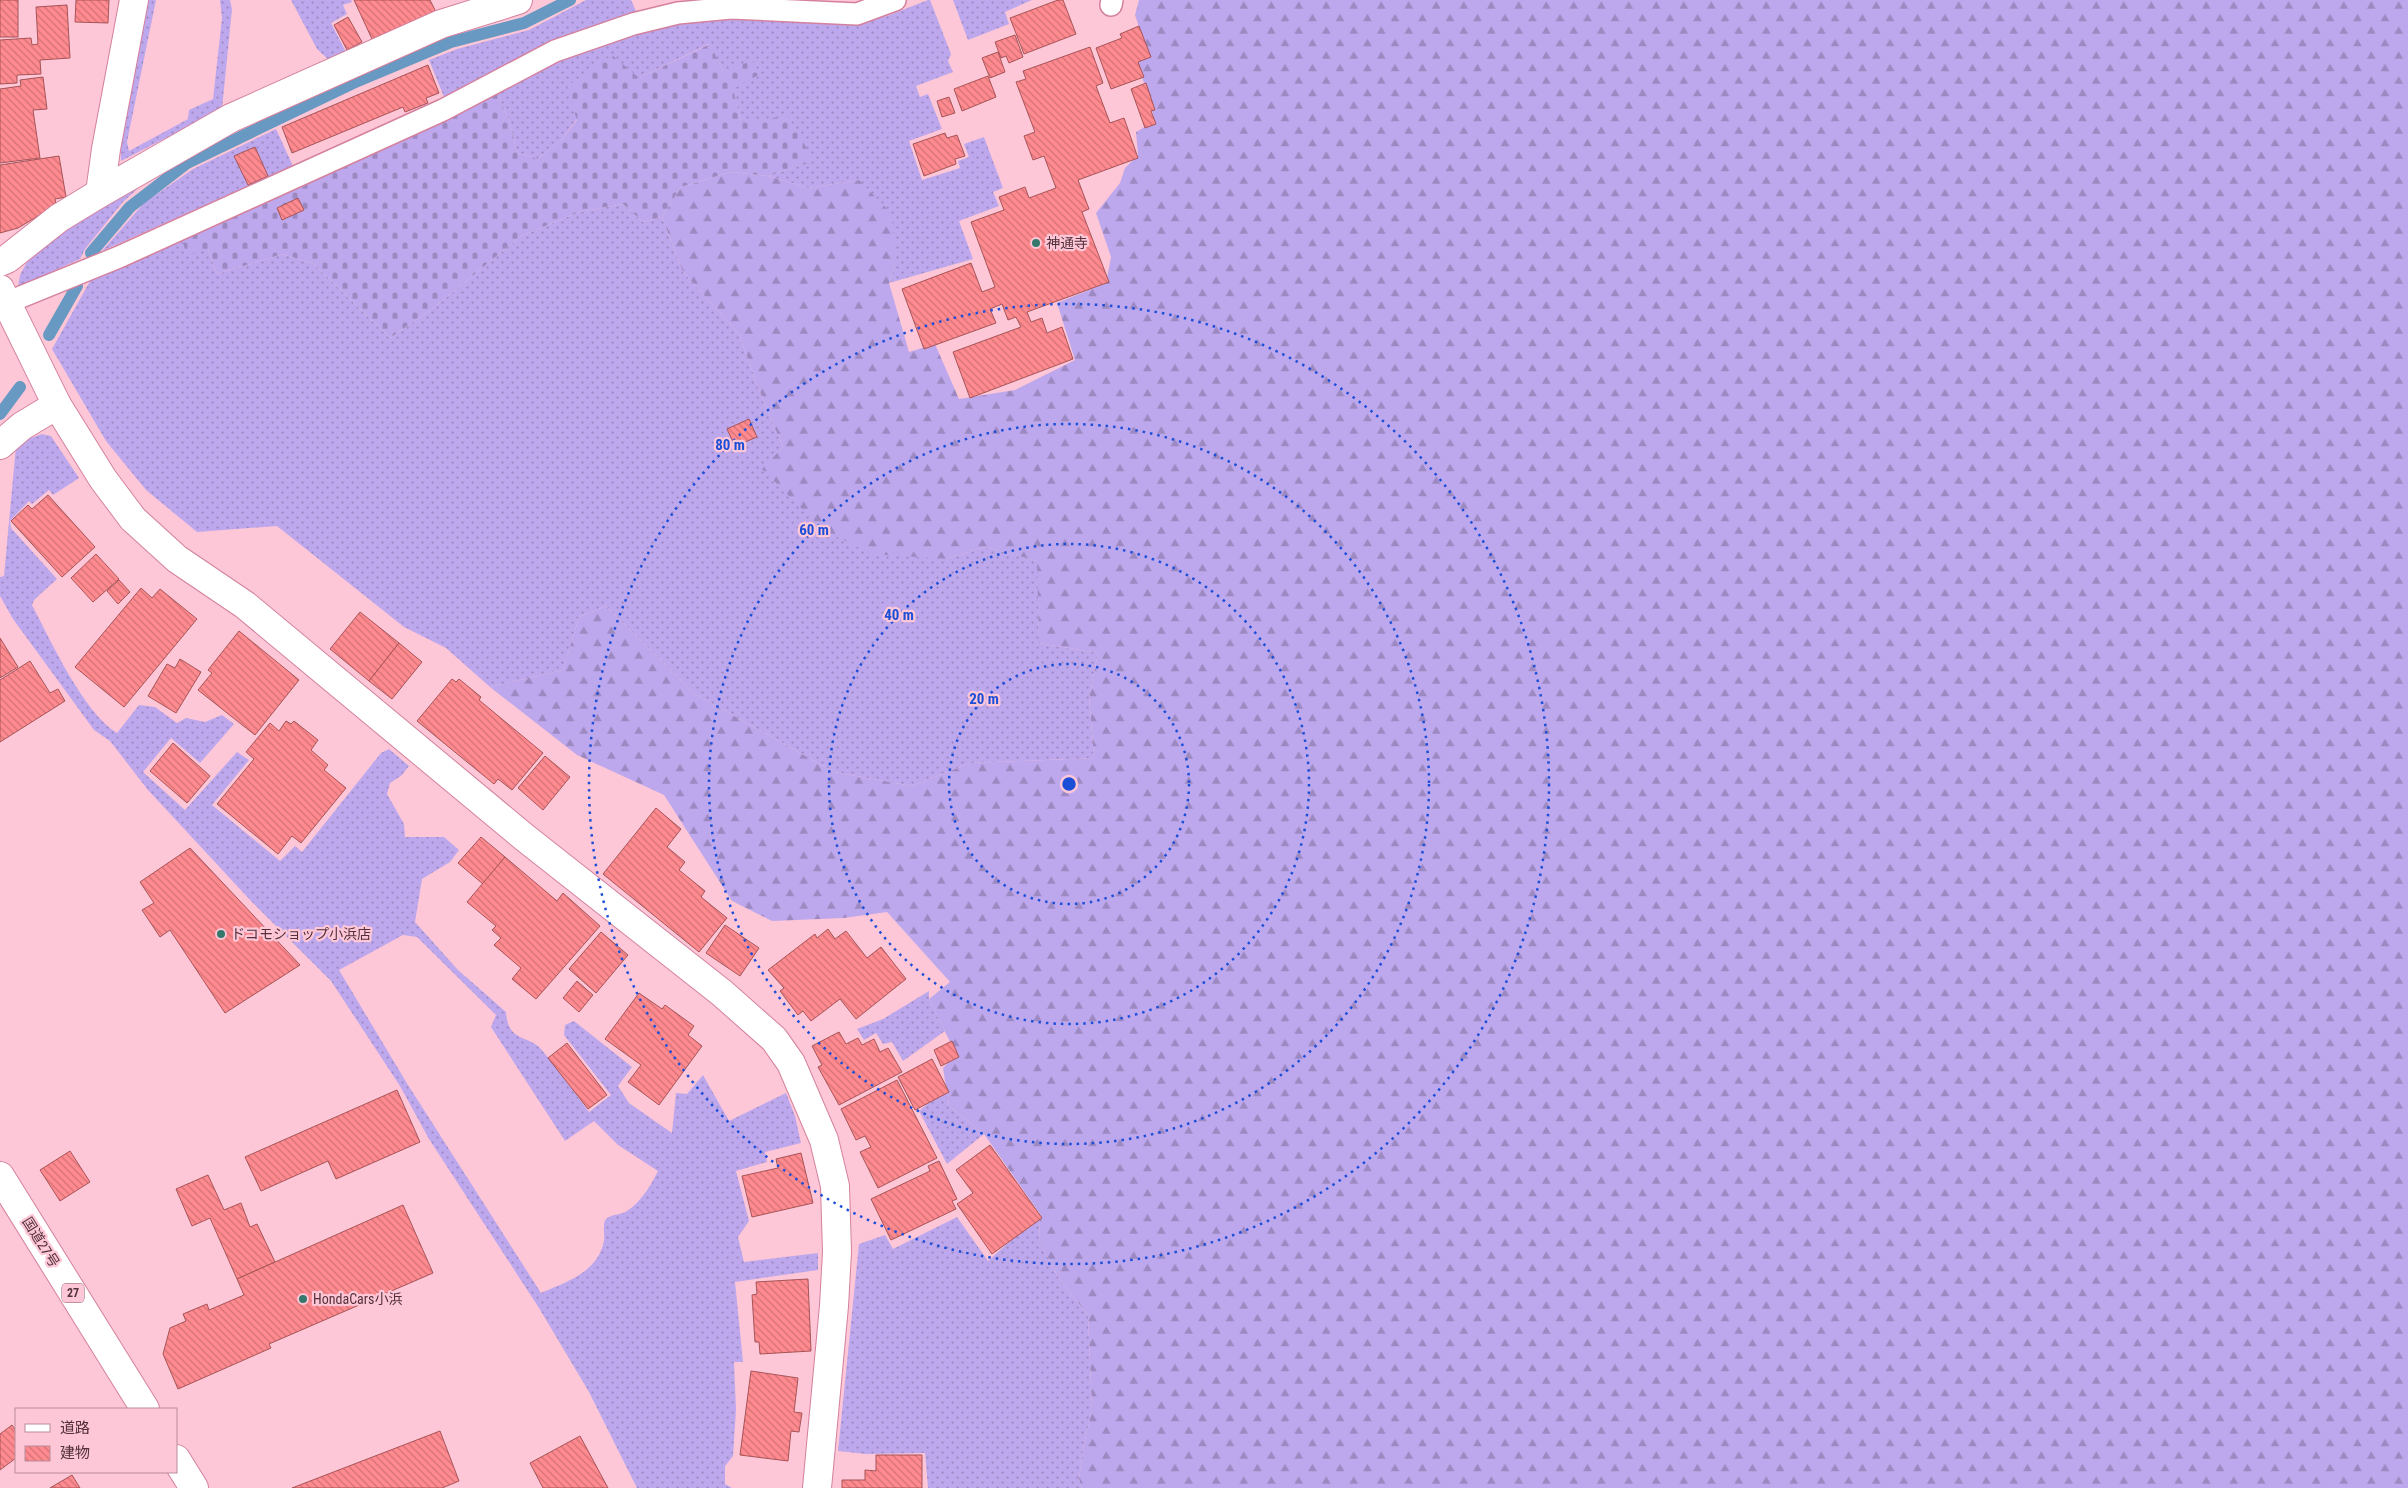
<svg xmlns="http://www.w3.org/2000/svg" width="2408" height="1488" font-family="'Roboto Condensed','Noto Sans JP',sans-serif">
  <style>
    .grass { fill: url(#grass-dots); fill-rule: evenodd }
    .forest { fill: url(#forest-firs) }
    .cemetery { fill: url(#cemetery-stones) }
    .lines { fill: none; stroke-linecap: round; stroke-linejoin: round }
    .stream { stroke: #6899c2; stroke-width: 12 }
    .building { fill: url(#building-back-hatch); stroke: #a65458 }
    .lane-casing { stroke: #d4819d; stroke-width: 24 }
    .street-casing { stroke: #d4819d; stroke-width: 30 }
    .highway-casing { stroke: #d4819d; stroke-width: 30 }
    .lane { stroke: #fff; stroke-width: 21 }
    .street { stroke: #fff; stroke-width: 28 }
    .highway { stroke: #fff; stroke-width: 28 }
    .ring { fill: none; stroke: #1d4ed8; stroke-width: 2.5; stroke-dasharray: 2.5 5 }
    .poi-dot { fill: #36796c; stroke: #fdc7d7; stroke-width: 2 }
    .labels { text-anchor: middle; stroke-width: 4.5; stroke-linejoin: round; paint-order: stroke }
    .shield { fill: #fdc7d7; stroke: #865d6a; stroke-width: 1 }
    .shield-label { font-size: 12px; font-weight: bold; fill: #53303b }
    .poi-label { font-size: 14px; fill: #53303b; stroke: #fdc7d7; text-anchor: start }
    .street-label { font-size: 14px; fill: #53303b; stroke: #fdc7d7 }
    .centre { fill: #1d4ed8; stroke: #fdc7d7; stroke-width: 2.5 }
    .ring-label { font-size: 15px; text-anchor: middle; font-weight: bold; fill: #1d4ed8; stroke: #fdc7d7; stroke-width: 4.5; stroke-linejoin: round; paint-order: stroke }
  </style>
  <defs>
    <pattern id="grass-dots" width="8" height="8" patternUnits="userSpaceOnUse" patternTransform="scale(1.25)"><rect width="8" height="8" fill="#bea8ed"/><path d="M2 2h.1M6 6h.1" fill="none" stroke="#9d89c1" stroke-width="1.8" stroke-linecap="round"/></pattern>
    <pattern id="forest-firs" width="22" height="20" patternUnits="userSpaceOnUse" patternTransform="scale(1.25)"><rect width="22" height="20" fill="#bea8ed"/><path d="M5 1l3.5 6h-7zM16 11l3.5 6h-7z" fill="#9d89c1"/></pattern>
    <pattern id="cemetery-stones" width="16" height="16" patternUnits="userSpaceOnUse" patternTransform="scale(1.25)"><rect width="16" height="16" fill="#bea8ed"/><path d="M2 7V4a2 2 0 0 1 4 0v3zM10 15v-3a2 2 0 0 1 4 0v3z" fill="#9d89c1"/></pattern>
    <pattern id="building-back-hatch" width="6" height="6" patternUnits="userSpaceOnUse" patternTransform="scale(1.25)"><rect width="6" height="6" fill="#ff8a8f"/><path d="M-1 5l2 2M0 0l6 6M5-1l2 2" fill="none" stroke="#d17176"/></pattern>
  </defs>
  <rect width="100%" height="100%" fill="#fdc7d7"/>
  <g class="grass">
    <polygon points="144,0 156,0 127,142 129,151 188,119 189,110 213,99 222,18 220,0 230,0 232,9 222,109 121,161 120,137"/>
    <polygon points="291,0 351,0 352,2 343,5 347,14 331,23 347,54 330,61 317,49"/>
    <polygon points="586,0 631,0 636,11 551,42 444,97 429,60 457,49 529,30"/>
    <polygon points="928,0 930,0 951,54 948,61 953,72 916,86 920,97 928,94 942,129 909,141 922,180 960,168 958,161 969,157 964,144 984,137 1003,188 993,192 999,206 959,221 973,259 889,283 895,265 859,180 808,188 768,176 813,161 741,122 732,88 709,44 639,78 577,119 562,139 538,159 517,153 510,123 497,93 560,59 635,33 678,21 728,17 847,25 887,16"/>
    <polygon points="953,0 1032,0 1005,12 1009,24 968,40"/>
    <polygon points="276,129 293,166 102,251 144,203 193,169"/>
    <polygon points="145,182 123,202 85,249 80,259 18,287 20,275 29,258 87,213"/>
    <polygon points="623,204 643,222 662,217 683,272 739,334 764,403 783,447 763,469 946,559 985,547 1038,561 1039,643 1098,653 1089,698 1094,758 970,763 912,786 834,772 695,694 606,606 579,617 563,670 490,687 446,648 404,627 277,526 197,532 146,490 106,441 52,349 94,274 181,237 208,249 217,274 283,254 314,264 390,338 432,309 521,236 579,212"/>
    <path d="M42,434L51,436L79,478L53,495L49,490L32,504L29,501L10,521L11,528L57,579L34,600L32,605C51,641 83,712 117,733L139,705L155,707L177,723L186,718L205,722L222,715L234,724L200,763L171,738L143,772L185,810L237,752L249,760L212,805L280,861L295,846L302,852L381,753L389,749L409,766L401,776L390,783L387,794L404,824L405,837H444L459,850L450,862L422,879L415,922L458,970L506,1012C508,1043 529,1035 541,1049C558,1069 573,1091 589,1112L611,1095L564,1035L565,1025L574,1021L632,1067L618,1086L629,1103L672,1133L676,1093L687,1094L703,1075L729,1121L786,1093L795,1116L801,1143L765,1152L767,1162L736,1171L749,1221L738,1237L744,1262L818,1253V1270L735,1282L743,1362H734L736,1410L733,1456L725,1466V1484L732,1488H637L589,1392L539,1308L429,1139L400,1086L331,981L251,901L148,790L110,741L94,730L13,619L0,596V577L4,576L16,446L23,441ZM403,935L417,937L496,1015L491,1027L565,1141L594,1121L618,1145L658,1171C651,1185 641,1202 627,1211C621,1215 611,1214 606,1219C602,1224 605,1235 604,1241C597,1273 568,1281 541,1293L408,1085L339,970Z"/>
    <polygon points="929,991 929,999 945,1031 903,1061 892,1042 883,1044 876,1033 864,1040 857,1029 883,1019"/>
    <polygon points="946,1088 949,1106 984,1134 947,1164 919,1111"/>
    <polygon points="1040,1214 1039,1241 1060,1280 1088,1315 1092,1410 1084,1444 1079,1479 1082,1488 928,1488 925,1453 866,1454 838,1451 859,1244 885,1235 893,1249 957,1217 988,1261"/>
  </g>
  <polygon class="forest" points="1139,0 2408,0 2408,1488 1082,1488 1079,1479 1084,1444 1092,1410 1088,1315 1060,1280 1039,1241 1040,1214 984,1134 949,1106 943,1068 956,1054 929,999 950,982 887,912 844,918 772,921 732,901 664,795 577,755 490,687 563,670 579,617 606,606 695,694 834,772 912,786 970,763 1094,758 1089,698 1098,653 1039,643 1037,561 985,547 946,559 872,554 823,530 762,469 783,447 764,403 739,334 683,272 662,217 681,187 731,172 768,176 808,188 859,180 892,214 895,265 889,283 909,352 935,344 959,399 1015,390 1075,360 1057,303 1106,283 1111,257 1096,213 1120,183 1125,168 1138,155 1136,132 1155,121 1138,63 1148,54 1135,15"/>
  <polygon class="cemetery" points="710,44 723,71 752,61 760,74 733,89 741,122 788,116 814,161 768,176 731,172 681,187 662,217 643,222 623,204 579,212 521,236 432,309 390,338 314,264 283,254 217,274 208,249 187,255 181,237 497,93 510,123 517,153 538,159 562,139 577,120 566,87 612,55 639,78"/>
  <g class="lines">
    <g class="stream">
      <polyline points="91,253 130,207 187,163 353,83 451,42 524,23 570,0"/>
      <polyline points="49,335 77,286"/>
      <polyline points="0,414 20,387"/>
    </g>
  </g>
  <g class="building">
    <rect x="0" y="0" width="18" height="37"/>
    <polygon points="76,0 109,0 108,23 75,22"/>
    <polygon points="354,0 430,0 436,12 372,39"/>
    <polygon points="1058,0 1063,0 1076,34 1024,54 1010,18"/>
    <polygon points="67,5 70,58 40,60 41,74 17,75 17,83 0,84 0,40 31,38 32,45 38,44 36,7"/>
    <polygon points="348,17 362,42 347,50 334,25"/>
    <polygon points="1139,26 1151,57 1138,62 1144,77 1111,89 1096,48 1122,38 1120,34"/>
    <polygon points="1015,35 1023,57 1009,63 1006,56 1001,58 995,42"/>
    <polygon points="1090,47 1103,83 1096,86 1110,123 1124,118 1138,158 1078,180 1089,209 1082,212 1109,282 1027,312 1031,322 1042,318 1047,333 1062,327 1073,359 970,398 953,352 1021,327 1016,317 1008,320 1002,304 990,309 996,323 924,349 902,289 971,263 982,292 995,287 971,222 1004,210 999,197 1025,187 1029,198 1056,188 1044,156 1033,160 1024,136 1035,132 1016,82 1026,79 1023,71"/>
    <polygon points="998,52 1005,72 990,78 982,58"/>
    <polygon points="428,65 439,93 426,98 428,103 405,112 403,107 292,153 282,127"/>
    <polygon points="988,76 996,97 962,111 954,89"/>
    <polygon points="43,77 47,109 33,110 40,158 0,163 0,89 21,86 20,80"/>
    <polygon points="1146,83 1155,110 1151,111 1156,124 1145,128 1131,89"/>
    <polygon points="949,97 955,113 942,117 937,101"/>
    <polygon points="945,133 947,138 957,135 965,156 955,159 956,164 924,176 913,144"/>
    <polygon points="255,147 268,176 248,185 234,156"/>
    <polygon points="59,156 66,197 55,199 56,205 18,228 0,233 0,165"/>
    <polygon points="298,198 304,210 282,220 277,208"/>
    <polygon points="749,419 757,437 735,446 727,429"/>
    <polygon points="48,495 95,547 62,577 11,521 28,505 32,509"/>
    <polygon points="96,554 119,579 93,602 71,578"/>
    <polygon points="119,580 130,592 118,604 107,591"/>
    <polygon points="141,588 152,598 160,589 197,619 124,707 75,667"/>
    <polygon points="360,612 399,643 369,681 330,649"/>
    <polygon points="239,631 299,680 255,735 198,690 212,673 208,670"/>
    <polygon points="0,638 18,667 0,678"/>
    <polygon points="399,643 422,662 392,699 369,681"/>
    <polygon points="180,659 201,672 176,713 148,696 167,664 175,668"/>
    <polygon points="30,661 50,693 58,689 65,701 0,742 0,680"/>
    <polygon points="452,679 456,682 459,679 481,697 479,700 543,753 512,790 498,779 494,784 417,721"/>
    <polygon points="286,721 291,724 294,721 318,740 311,750 328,765 324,770 346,788 301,843 292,836 278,854 217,804 254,759 246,752 270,723 279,731"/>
    <polygon points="173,743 210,776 187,803 150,771"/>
    <polygon points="545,756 570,777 543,810 518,788"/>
    <polygon points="656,808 681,829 667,847 685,862 679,870 705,891 701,897 727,918 699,952 603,874"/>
    <polygon points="481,837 505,857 483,884 458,863"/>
    <polygon points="190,848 300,965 225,1013 170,930 160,937 142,910 154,903 140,882"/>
    <polygon points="505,857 557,901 563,893 600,926 536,999 512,979 521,968 494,945 501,938 492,930 496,926 467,902"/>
    <polygon points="725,925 759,948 740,976 706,953"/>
    <polygon points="828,929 835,939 846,931 867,958 881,947 906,979 856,1019 840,999 811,1021 803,1011 798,1015 780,991 784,988 768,970 815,934 817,938"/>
    <polygon points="601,932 628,955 596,993 569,969"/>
    <polygon points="577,981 593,995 579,1012 563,998"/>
    <polygon points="639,993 662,1009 665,1005 694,1026 688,1035 702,1046 659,1105 628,1082 641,1065 605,1039"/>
    <polygon points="839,1032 846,1044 858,1038 862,1045 874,1039 880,1052 888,1048 902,1072 839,1105 818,1067 822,1065 812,1046"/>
    <polygon points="952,1041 959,1057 941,1066 934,1050"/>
    <polygon points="567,1043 607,1095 588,1109 548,1058"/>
    <polygon points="932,1059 949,1092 915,1110 898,1077"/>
    <polygon points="897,1080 937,1158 878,1188 860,1152 871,1147 865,1136 856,1140 841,1109"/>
    <polygon points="397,1090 420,1142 336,1179 328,1161 261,1191 245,1157"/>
    <polygon points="990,1145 1042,1218 992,1254 957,1204 973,1193 956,1170"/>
    <polygon points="70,1151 90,1182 60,1201 40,1170"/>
    <polygon points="801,1153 813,1203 752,1217 742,1176 778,1168 776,1159"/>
    <polygon points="939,1161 957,1199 952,1201 956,1209 891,1240 871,1199 930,1171 928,1166"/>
    <polygon points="208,1175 224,1210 241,1203 250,1227 257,1224 275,1262 237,1279 210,1218 192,1226 176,1189"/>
    <polygon points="403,1205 433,1273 269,1344 271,1348 178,1389 163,1354 170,1328 186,1321 183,1314 207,1304 209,1310 244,1295 237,1279"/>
    <polygon points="808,1279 811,1351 760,1354 759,1342 755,1342 752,1295 757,1294 756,1282"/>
    <polygon points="751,1371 798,1378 794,1412 802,1413 799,1432 791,1431 788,1461 740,1455"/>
    <polygon points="12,1425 16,1431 16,1458 0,1470 0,1434"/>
    <polygon points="440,1431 459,1481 442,1488 292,1488"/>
    <polygon points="580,1436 608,1488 543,1488 530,1463"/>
    <polygon points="876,1455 922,1455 922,1488 842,1488 842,1480 865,1480 865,1470 876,1471"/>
    <polygon points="72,1475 80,1488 50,1488"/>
  </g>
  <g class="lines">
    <defs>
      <g id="lane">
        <polyline points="1111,5 1112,0"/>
        <polyline points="6,303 119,257 443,110 555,51 633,24 678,13 731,8 857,14 895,0"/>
      </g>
      <g id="street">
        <polyline points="100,193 106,149 134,0"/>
        <polyline points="0,262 7,259 59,218 100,193 231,118 441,24 518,0"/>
        <polyline points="0,289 57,405 103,479 133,519 177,559 245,605 524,837 722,993 774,1039 791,1063 824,1140 835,1186 837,1252 834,1306 817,1488"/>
        <polyline points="0,445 22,426 57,405"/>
      </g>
      <g id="highway">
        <polyline points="0,1176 145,1409"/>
        <polyline points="176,1459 194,1488"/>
      </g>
    </defs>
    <use href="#lane" class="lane-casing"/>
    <use href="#street" class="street-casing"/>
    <use href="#highway" class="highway-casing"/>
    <use href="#lane" class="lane"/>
    <use href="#street" class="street"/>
    <use href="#highway" class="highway"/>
  </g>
  <g class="ring">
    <circle cx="1069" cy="784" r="120"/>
    <circle cx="1069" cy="784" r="240"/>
    <circle cx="1069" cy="784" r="360"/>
    <circle cx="1069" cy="784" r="480"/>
  </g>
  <g class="poi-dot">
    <circle cx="1036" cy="243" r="5"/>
    <circle cx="221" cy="934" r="5"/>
    <circle cx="303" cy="1299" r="5"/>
  </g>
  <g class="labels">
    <rect class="shield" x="62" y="1283.5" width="22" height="19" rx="4"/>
    <g class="shield-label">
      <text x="73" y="1297">27</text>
    </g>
    <g class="poi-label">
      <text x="1046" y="248">神通寺</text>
      <text x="231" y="939">ドコモショップ小浜店</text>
      <text x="313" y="1304">HondaCars小浜</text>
    </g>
    <g class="street-label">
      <text transform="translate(41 1242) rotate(58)" y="5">国道27号</text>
    </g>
  </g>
  <circle cx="1069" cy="784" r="8" class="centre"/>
  <g class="ring-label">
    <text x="730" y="450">80 m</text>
    <text x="814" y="535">60 m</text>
    <text x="899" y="620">40 m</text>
    <text x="984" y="704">20 m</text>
  </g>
  <rect x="15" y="1408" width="162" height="65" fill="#fdc7d7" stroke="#b98b99"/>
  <rect x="25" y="1424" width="25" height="8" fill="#ffffff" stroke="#b98b99"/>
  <text x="60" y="1433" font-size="15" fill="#53303b">道路</text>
  <rect x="25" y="1446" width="25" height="15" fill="url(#building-back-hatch)" stroke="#b98b99"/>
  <text x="60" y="1458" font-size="15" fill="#53303b">建物</text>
</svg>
